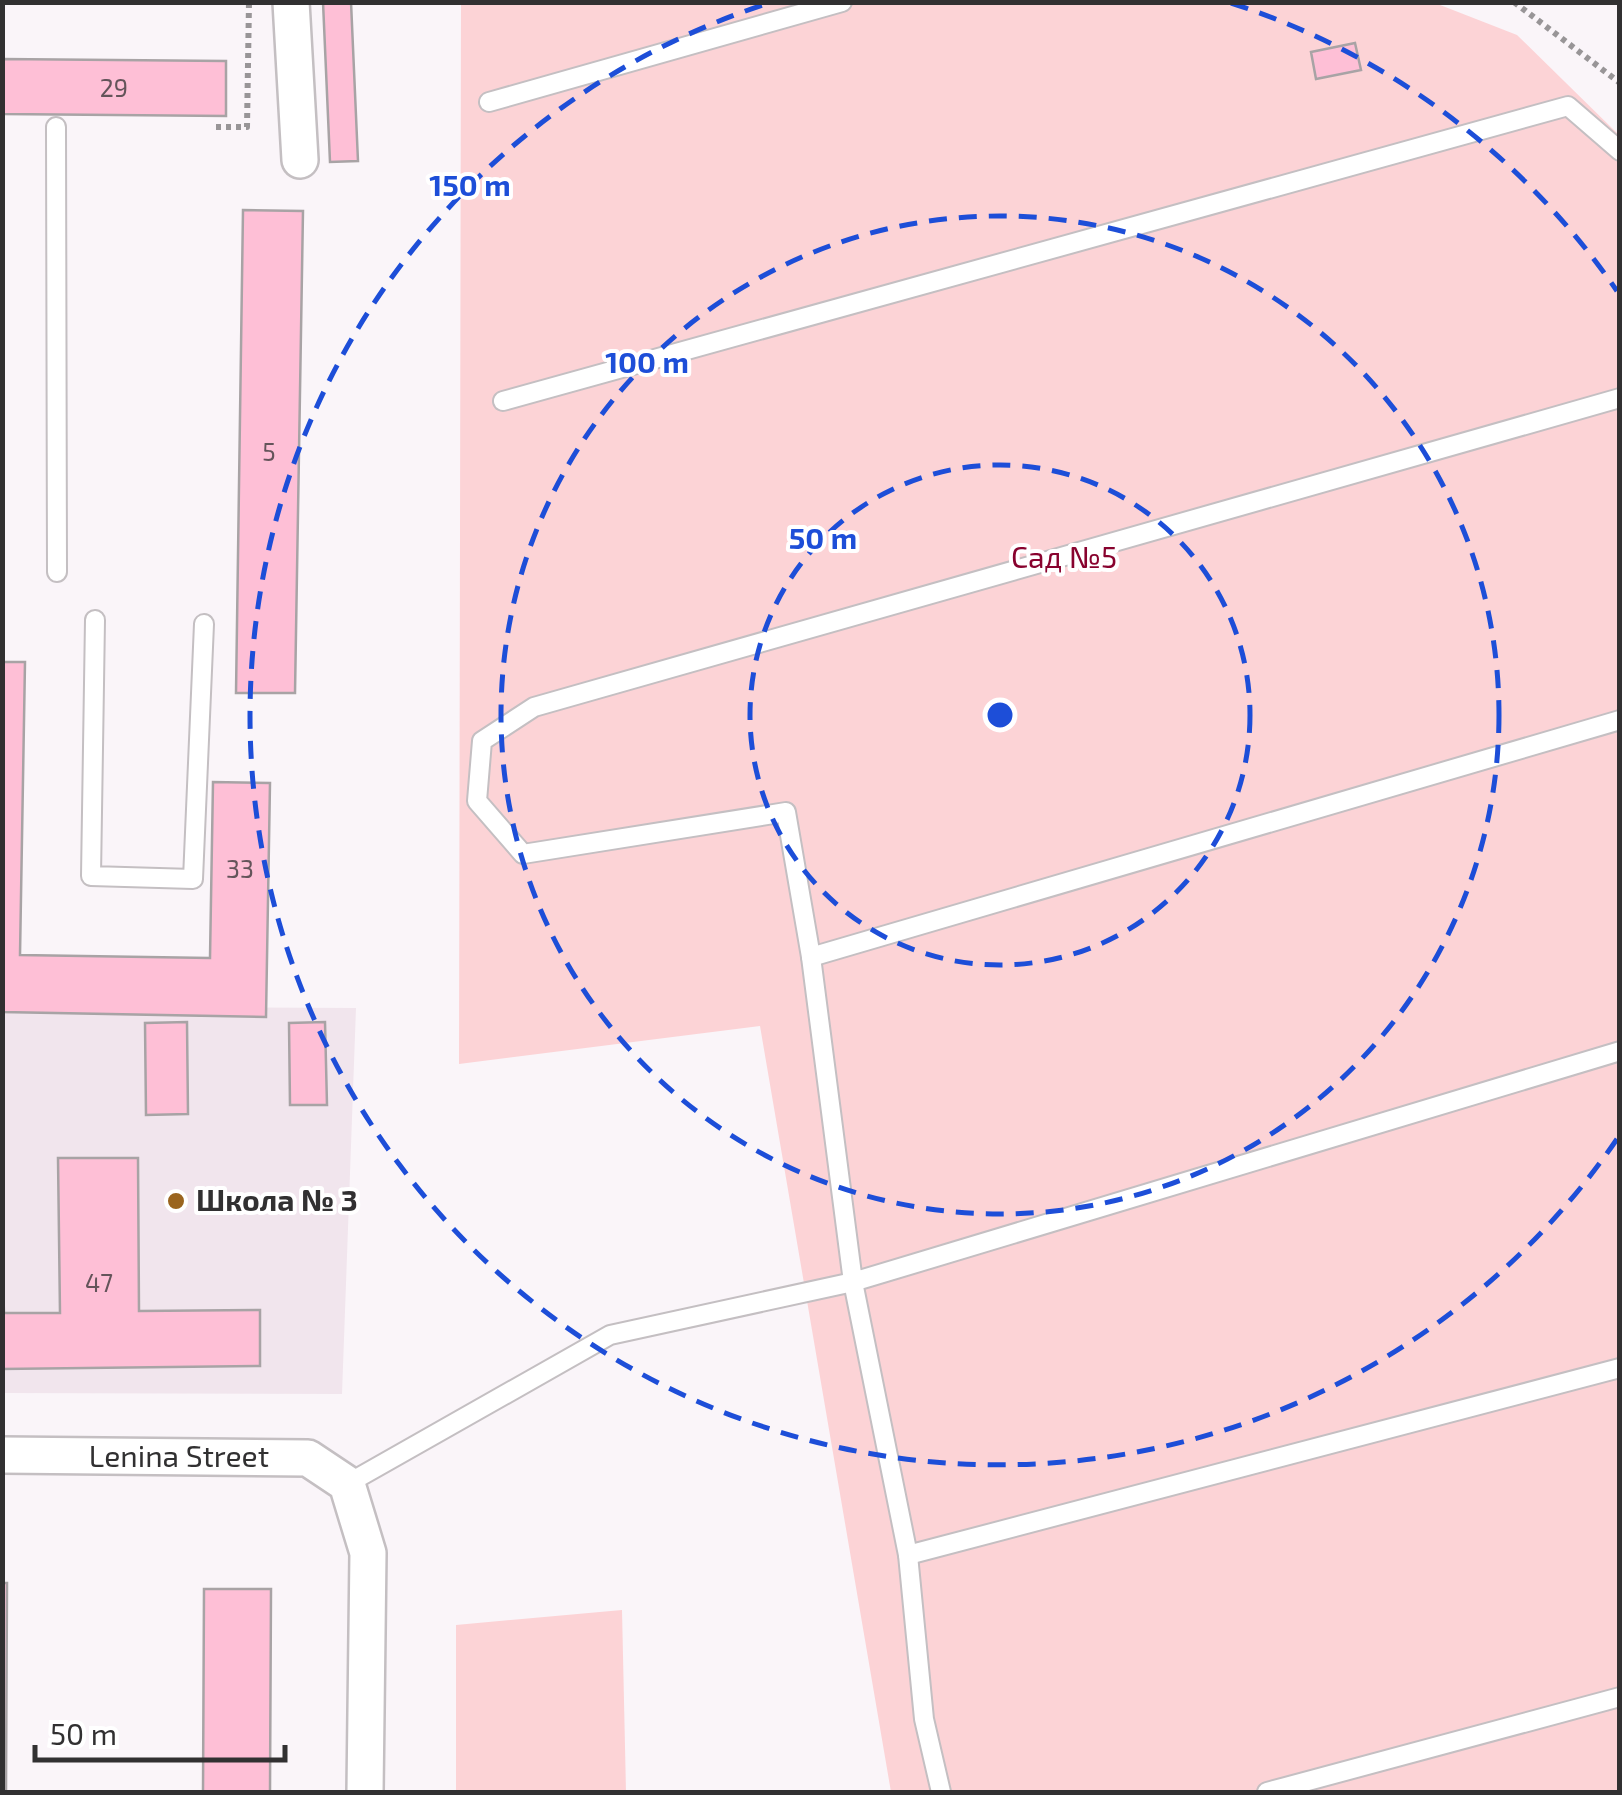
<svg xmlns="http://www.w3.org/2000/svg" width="1622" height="1795" font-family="'Exo 2',sans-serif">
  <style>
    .built { fill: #f1e5ed }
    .green { fill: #fcd3d6 }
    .building { fill: #febfd6; stroke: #a8a3a5; stroke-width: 2.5 }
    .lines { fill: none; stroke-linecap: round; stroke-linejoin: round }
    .service-casing { stroke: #c4bfc2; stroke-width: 22 }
    .minor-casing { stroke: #c4bfc2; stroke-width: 40 }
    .path { stroke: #989597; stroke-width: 6; stroke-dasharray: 5 5; stroke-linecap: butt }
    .service { stroke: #fff; stroke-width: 18 }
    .minor { stroke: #fff; stroke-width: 35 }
    .ring { fill: none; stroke: #1d4ed8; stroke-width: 5; stroke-dasharray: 18 12 }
    .poi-dot { fill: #9a641e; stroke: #fff; stroke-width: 4 }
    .labels { text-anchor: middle; stroke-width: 8; stroke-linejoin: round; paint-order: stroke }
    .number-label { font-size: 25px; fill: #64545a }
    .park-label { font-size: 30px; fill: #88022e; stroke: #fff }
    .poi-label { font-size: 30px; font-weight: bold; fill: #313031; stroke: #fff; text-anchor: start }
    .street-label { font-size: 30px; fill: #313031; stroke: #fff }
    .centre { fill: #1d4ed8; stroke: #fff; stroke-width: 5 }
    .ring-label { font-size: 30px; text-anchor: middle; font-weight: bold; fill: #1d4ed8; stroke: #fff; stroke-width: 8; stroke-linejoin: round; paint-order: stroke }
  </style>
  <rect width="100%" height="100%" fill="#faf5f9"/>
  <polygon class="built" points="3,1006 356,1008 342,1394 3,1393"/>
  <g class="green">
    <polygon points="461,3 1435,3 1517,35 1619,135 1619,1792 891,1792 760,1026 459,1064"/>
    <polygon points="622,1610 626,1792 456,1792 456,1625"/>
  </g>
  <g class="building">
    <polygon points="323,2 351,2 358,161 330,162"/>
    <polygon points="1355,43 1361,70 1316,79 1311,52"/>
    <polygon points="2,59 226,61 226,116 2,114"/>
    <polygon points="243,210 303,211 295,693 236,693"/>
    <polygon points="2,662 25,662 20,955 210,958 213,782 270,783 266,1017 2,1012"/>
    <polygon points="187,1022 188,1114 146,1115 145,1023"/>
    <polygon points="325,1022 327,1105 290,1105 289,1023"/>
    <polygon points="58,1158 138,1158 139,1311 260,1310 260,1366 2,1369 2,1257 4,1313 60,1313"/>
    <polygon points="2,1583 7,1583 6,1792 2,1792"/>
    <polygon points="204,1589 271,1589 270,1792 203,1792"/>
  </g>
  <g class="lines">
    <defs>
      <g id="service">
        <polyline points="489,102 842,2"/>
        <polyline points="56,127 57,572"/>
        <polyline points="1620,398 534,707 482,741 477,801 523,854 786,812 811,957 853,1282 1620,1051"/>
        <polyline points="503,401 1568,106 1620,151"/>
        <polyline points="95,620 91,876 193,879 204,624"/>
        <polyline points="811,957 1620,720"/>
        <polyline points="347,1484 610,1335 853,1282 908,1555 924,1719 941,1792"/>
        <polyline points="908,1555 1620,1368"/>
        <polyline points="1267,1792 1620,1697"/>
      </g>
      <g id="minor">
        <polyline points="291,2 300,160"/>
        <polyline points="2,1455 308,1458 347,1484 368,1553 365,1792"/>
      </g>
    </defs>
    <use href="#service" class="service-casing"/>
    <use href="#minor" class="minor-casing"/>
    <g class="path">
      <polyline points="1514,2 1620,83"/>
      <polyline points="216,127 247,127 249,2"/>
    </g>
    <use href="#service" class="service"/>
    <use href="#minor" class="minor"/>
  </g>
  <g class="ring">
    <circle cx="1000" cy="715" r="250"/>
    <circle cx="1000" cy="715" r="499"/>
    <path d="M1617 1139A749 749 0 1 1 769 3M1231 3A749 749 0 0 1 1617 291"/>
  </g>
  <circle class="poi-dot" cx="176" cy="1201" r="10"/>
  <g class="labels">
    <g class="number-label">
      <text x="114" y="97">29</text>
      <text x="269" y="461">5</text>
      <text x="240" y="878">33</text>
      <text x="99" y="1292">47</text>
    </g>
    <g class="park-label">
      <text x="1064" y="568">Сад №5</text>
    </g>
    <g class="poi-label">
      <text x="196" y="1211">Школа № 3</text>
    </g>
    <g class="street-label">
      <text x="179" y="1467">Lenina Street</text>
    </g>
  </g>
  <circle cx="1000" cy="715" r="15" class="centre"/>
  <g class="ring-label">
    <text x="470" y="196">150 m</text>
    <text x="647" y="373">100 m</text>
    <text x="823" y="549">50 m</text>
  </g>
  <rect width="1622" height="1795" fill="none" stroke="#313031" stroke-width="10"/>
  <path d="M35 1745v15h250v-15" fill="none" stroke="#313031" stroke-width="5"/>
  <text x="50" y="1745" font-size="30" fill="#313031" stroke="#ffffff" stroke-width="8" paint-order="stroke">50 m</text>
</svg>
